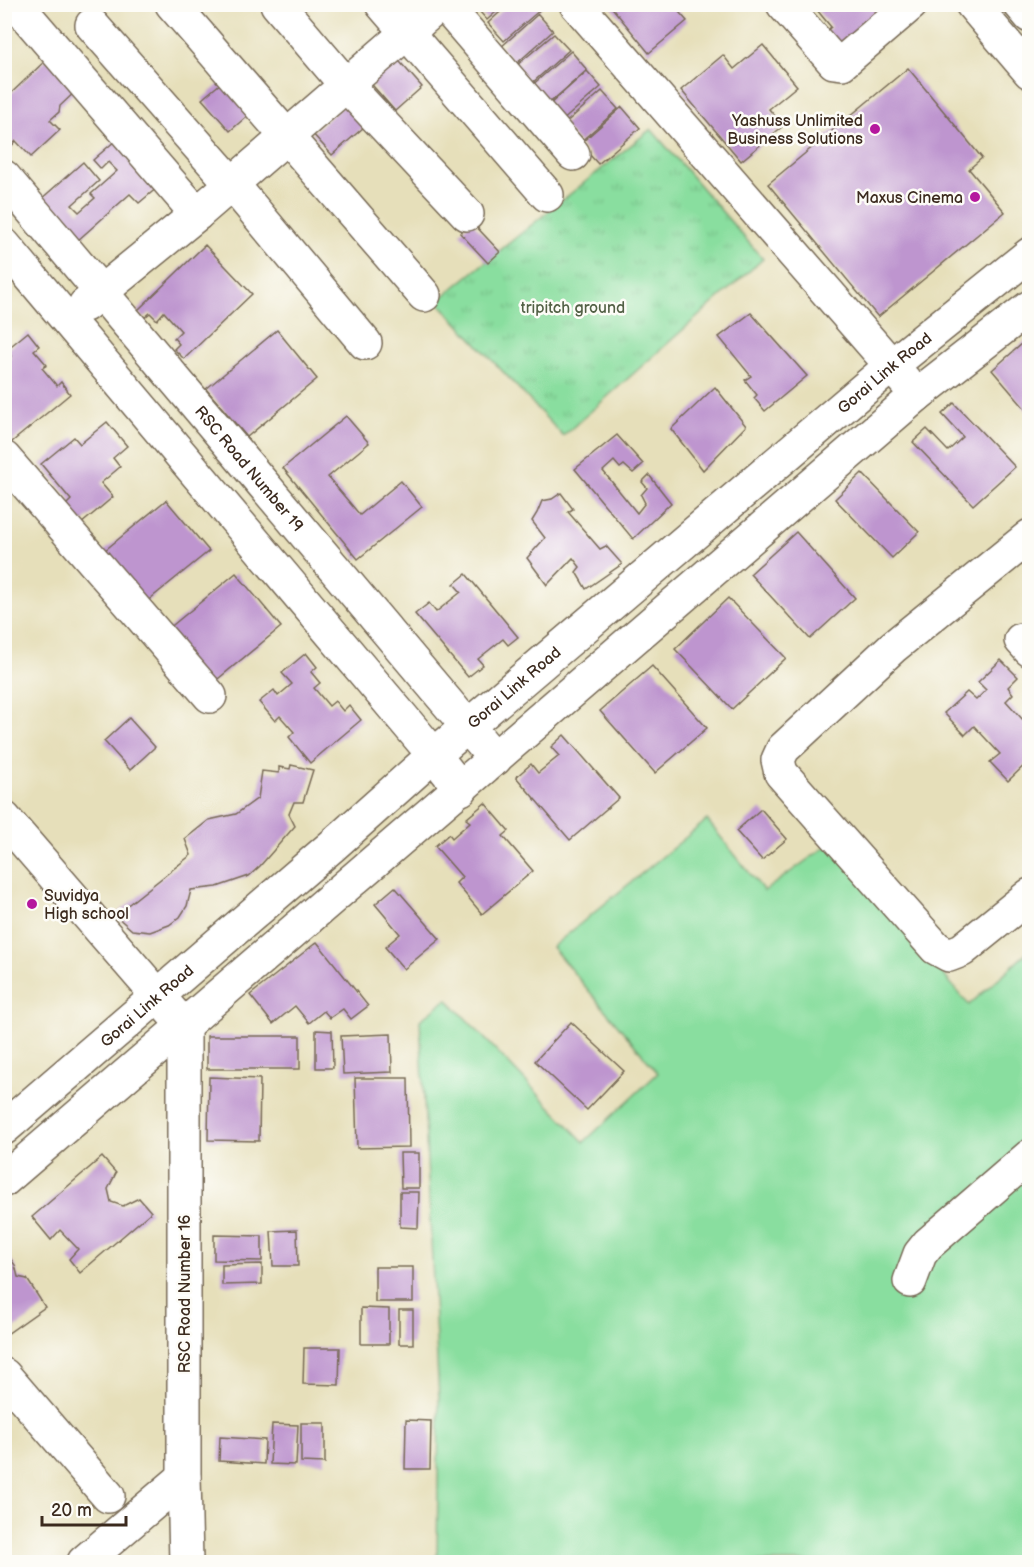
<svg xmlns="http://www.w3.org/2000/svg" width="1034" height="1567" font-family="'Balsamiq Sans',sans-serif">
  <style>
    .grass { fill: #89de9f; stroke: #62845e; stroke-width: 1.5 }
    .park { fill: url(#park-tufts); stroke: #62845e; stroke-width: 1.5 }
    .building { fill: #be95cf }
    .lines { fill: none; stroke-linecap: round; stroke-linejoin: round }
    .minor-casing { stroke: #776955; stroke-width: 36 }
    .major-casing { stroke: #776955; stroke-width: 36 }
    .minor { stroke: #fff; stroke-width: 33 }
    .major { stroke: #fff; stroke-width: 33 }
    .poi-dot { fill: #b5179e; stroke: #fdfcf7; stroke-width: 2 }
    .labels { text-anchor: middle; stroke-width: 5; stroke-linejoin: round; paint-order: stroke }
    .poi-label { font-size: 16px; fill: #3b2a1e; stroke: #fdfcf7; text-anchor: end }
    .park-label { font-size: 16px; fill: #526045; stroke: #fdfcf7 }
    .street-label { font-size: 16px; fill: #3b2a1e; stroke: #fdfcf7 }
  </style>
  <defs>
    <pattern id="park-tufts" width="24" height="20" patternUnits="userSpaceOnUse" patternTransform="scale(1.5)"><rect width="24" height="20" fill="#89de9f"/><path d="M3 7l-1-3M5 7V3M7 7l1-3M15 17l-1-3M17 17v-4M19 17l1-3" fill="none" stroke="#77bf88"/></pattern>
  </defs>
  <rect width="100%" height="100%" fill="#fdfcf7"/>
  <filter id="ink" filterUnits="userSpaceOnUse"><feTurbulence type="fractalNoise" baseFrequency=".0167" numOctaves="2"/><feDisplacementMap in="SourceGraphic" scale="12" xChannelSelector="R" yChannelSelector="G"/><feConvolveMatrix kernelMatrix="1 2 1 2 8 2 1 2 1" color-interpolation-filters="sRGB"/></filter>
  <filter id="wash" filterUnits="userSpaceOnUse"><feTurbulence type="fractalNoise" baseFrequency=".008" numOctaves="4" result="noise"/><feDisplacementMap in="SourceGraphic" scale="24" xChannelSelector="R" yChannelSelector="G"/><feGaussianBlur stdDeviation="1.35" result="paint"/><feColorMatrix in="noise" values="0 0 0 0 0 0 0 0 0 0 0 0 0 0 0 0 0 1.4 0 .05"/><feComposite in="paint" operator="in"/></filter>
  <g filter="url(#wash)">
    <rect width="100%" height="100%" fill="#e6dfba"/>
    <polygon class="grass" points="707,820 764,891 832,842 969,1005 1029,951 1029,1562 437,1562 439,1400 420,1020 447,999 584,1142 658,1073 552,947"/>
    <polygon class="park" points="651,129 763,259 563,436 437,301"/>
    <g id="blocks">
      <g class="building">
        <polygon points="473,4 505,4 487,20"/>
        <polygon points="509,4 537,4 541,9 504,41 488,23"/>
        <polygon points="609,4 672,4 687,21 649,53"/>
        <polygon points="812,4 893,4 838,54 823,34 831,27"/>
        <polygon points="538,14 553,31 516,64 501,47"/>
        <polygon points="554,34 569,50 531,84 516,66"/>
        <polygon points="763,45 797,86 769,109 783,126 741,161 681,90 723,55 734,69"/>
        <polygon points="571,51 587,70 546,106 530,87"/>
        <polygon points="393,54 422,87 395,111 366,78"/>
        <polygon points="47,59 80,87 60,106 59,112 50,120 60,130 31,157 16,141 7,151 4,148 4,100"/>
        <polygon points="908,68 982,158 969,169 1005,212 878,317 768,184"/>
        <polygon points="587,71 601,87 561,122 548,106"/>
        <polygon points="228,77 255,109 230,131 202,99"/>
        <polygon points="602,91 618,109 579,143 563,125"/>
        <polygon points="351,99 371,121 332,155 312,133"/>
        <polygon points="622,107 640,128 598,164 580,144"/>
        <polygon points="116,140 158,187 139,203 130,194 77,241 40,200 83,162 99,181 72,205 79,212 95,198 91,194 117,171 108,162 101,169 93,160"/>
        <polygon points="471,221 500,252 488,263 460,233"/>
        <polygon points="205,245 252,294 184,359 174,349 179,344 174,338 181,331 164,312 157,320 150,313 144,318 137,311"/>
        <polygon points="751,313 807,376 765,411 754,398 757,395 745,380 751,376 719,337"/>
        <polygon points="277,330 317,379 247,437 206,389"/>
        <polygon points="28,332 39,346 34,350 47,365 42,368 57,386 61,382 70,394 7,446 4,442 4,377 10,372 4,366 4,361 11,356 6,350"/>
        <polygon points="1030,337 1030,409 1027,411 992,370"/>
        <polygon points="715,387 746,426 703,470 671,429"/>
        <polygon points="954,403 1015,467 973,505 913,442 927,429 948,451 963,437 942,414"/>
        <polygon points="346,416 369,443 328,477 360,515 401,481 422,507 358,559 283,468"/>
        <polygon points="107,422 127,446 113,458 120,467 101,483 113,497 81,524 66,505 71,500 41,464 74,437 80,444"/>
        <polygon points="617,435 643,464 633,473 624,465 620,468 614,461 603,471 637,513 645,503 641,495 647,488 642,482 649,475 671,503 633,539 575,469"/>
        <polygon points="862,473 919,532 892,558 835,499"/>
        <polygon points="561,493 573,509 568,512 600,549 606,546 622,564 586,589 576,572 580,567 573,558 547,585 527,558 545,538 532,521 537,513 542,501 552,499"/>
        <polygon points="166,500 209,551 140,607 98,556"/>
        <polygon points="796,532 855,598 810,639 750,574"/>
        <polygon points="236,573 281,627 207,688 162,634"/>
        <polygon points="466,574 518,637 508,645 503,639 478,659 483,665 468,677 415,614 429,603 436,612 461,592 454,584"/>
        <polygon points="728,598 786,658 732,709 675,649"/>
        <polygon points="306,653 317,667 311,672 320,683 314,688 329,706 335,701 343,711 349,705 361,720 310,763 289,737 294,732 280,716 275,721 259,702 274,690 278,696 292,684 282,673"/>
        <polygon points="1001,660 1018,677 1008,687 1013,694 1006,701 1024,721 1030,716 1030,760 1008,781 990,762 1000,754 974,726 965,735 944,713 967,692 976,700 986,690 978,682"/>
        <polygon points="652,666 707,728 655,773 600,711"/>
        <polygon points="129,718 155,747 130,770 104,741"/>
        <polygon points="564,735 619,798 570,840 516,777 531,764 538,773 559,756 551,747"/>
        <polygon points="291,765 313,770 303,802 294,802 289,814 295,826 260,866 249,876 217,887 191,890 187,906 180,917 169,925 150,932 132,930 115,915 191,855 185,839 209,820 236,814 258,798 262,771 279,773 279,767 290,769"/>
        <polygon points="485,803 509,831 503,836 533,871 482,914 456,883 462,877 435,846 449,834 452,838 470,822 466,819"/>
        <polygon points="761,809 787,839 762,860 736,831"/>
        <polygon points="395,887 440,939 404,969 385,947 400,934 375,904"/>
        <polygon points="317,942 368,1006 351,1019 343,1009 330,1018 324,1011 309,1023 295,1006 273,1024 250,995"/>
        <polygon points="571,1022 624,1071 587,1110 535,1061"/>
        <polygon points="316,1030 332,1031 333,1068 316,1068"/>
        <polygon points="391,1034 392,1072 343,1074 341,1036"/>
        <rect x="207" y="1036" width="93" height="33"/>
        <polygon points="209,1077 260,1079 259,1141 208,1140"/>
        <polygon points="355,1078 408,1078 409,1147 357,1148"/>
        <polygon points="400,1153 419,1153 419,1188 401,1188"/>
        <polygon points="102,1157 116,1173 108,1189 111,1202 123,1206 139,1198 151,1212 80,1273 69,1259 78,1249 60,1230 51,1240 32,1217"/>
        <polygon points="400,1192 419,1192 418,1228 400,1227"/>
        <polygon points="297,1230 298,1266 273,1266 271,1231"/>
        <polygon points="214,1235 262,1236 262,1261 214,1260"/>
        <polygon points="4,1250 15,1265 18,1277 27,1279 45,1307 4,1336"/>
        <polygon points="262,1264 262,1284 222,1285 222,1265"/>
        <rect x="375" y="1267" width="38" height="35"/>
        <polygon points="361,1308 389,1309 389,1344 361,1344"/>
        <rect x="399" y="1310" width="14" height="34"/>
        <polygon points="304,1348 340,1348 339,1385 303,1384"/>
        <polygon points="406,1420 431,1421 430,1469 405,1469"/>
        <polygon points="301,1423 325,1423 325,1463 301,1462"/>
        <polygon points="272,1424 298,1425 296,1465 270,1464"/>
        <polygon points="220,1437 265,1440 264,1464 219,1461"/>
      </g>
    </g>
  </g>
  <g filter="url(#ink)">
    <use href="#blocks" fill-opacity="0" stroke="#776955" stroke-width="1.5"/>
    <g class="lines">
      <defs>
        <g id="minor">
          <polyline points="16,4 197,214"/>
          <polyline points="172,4 424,295"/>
          <polyline points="277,4 346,85 467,214"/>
          <polyline points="382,4 547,195"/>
          <polyline points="444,4 573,154"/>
          <polyline points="576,4 917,395"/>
          <polyline points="783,4 834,62 842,63 911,4"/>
          <polyline points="972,4 1030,72"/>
          <polyline points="1020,4 1030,16"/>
          <polyline points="92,25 232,184 365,343"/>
          <path id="s1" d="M4,177L495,759"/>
          <polyline points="4,245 434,755 461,789"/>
          <polyline points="85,305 197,214 440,4"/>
          <polyline points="4,458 210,696"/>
          <polyline points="1030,536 893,647 783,749 778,760 781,773 936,948 949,955 962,950 1030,895"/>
          <polyline points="1021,640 1030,650"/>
          <polyline points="4,818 184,1026 184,1477 186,1562"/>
          <polyline points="910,1281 920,1254 928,1244 1030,1156"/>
          <polyline points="4,1375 108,1496"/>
          <polyline points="84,1562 184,1477"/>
        </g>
        <g id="major">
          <path id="s2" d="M4,1128L332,846L434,755L891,366L1030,254"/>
          <polyline points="4,1180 917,395 1030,307"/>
        </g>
      </defs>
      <use href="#minor" class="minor-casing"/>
      <use href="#major" class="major-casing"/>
      <use href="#minor" class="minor"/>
      <use href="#major" class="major"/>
    </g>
  </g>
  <g class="poi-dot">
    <circle cx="875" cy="129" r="6"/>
    <circle cx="975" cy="197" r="6"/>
    <circle cx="32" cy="904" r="6"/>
  </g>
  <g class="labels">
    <g class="poi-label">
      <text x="863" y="126">Yashuss Unlimited<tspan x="863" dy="18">Business Solutions</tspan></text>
      <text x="963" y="203">Maxus Cinema</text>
      <text x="44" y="901" text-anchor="start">Suvidya<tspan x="44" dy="18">High school</tspan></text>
    </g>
    <g class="park-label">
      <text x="573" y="313">tripitch ground</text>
    </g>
    <g class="street-label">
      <text dy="6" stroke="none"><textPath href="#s2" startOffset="1160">Gorai Link Road</textPath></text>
      <text dy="6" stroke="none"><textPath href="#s1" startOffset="381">RSC Road Number 19</textPath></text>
      <text dy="6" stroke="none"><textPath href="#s2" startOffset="674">Gorai Link Road</textPath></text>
      <text dy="6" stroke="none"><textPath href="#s2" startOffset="188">Gorai Link Road</textPath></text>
      <text transform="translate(184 1294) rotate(-90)" y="6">RSC Road Number 16</text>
    </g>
  </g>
  <rect width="1034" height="1567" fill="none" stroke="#fdfcf7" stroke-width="24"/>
  <path d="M42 1516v9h84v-9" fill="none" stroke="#3b2a1e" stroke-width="3"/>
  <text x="51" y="1516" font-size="18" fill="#3b2a1e" stroke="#fdfcf7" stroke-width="4.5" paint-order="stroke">20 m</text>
</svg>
